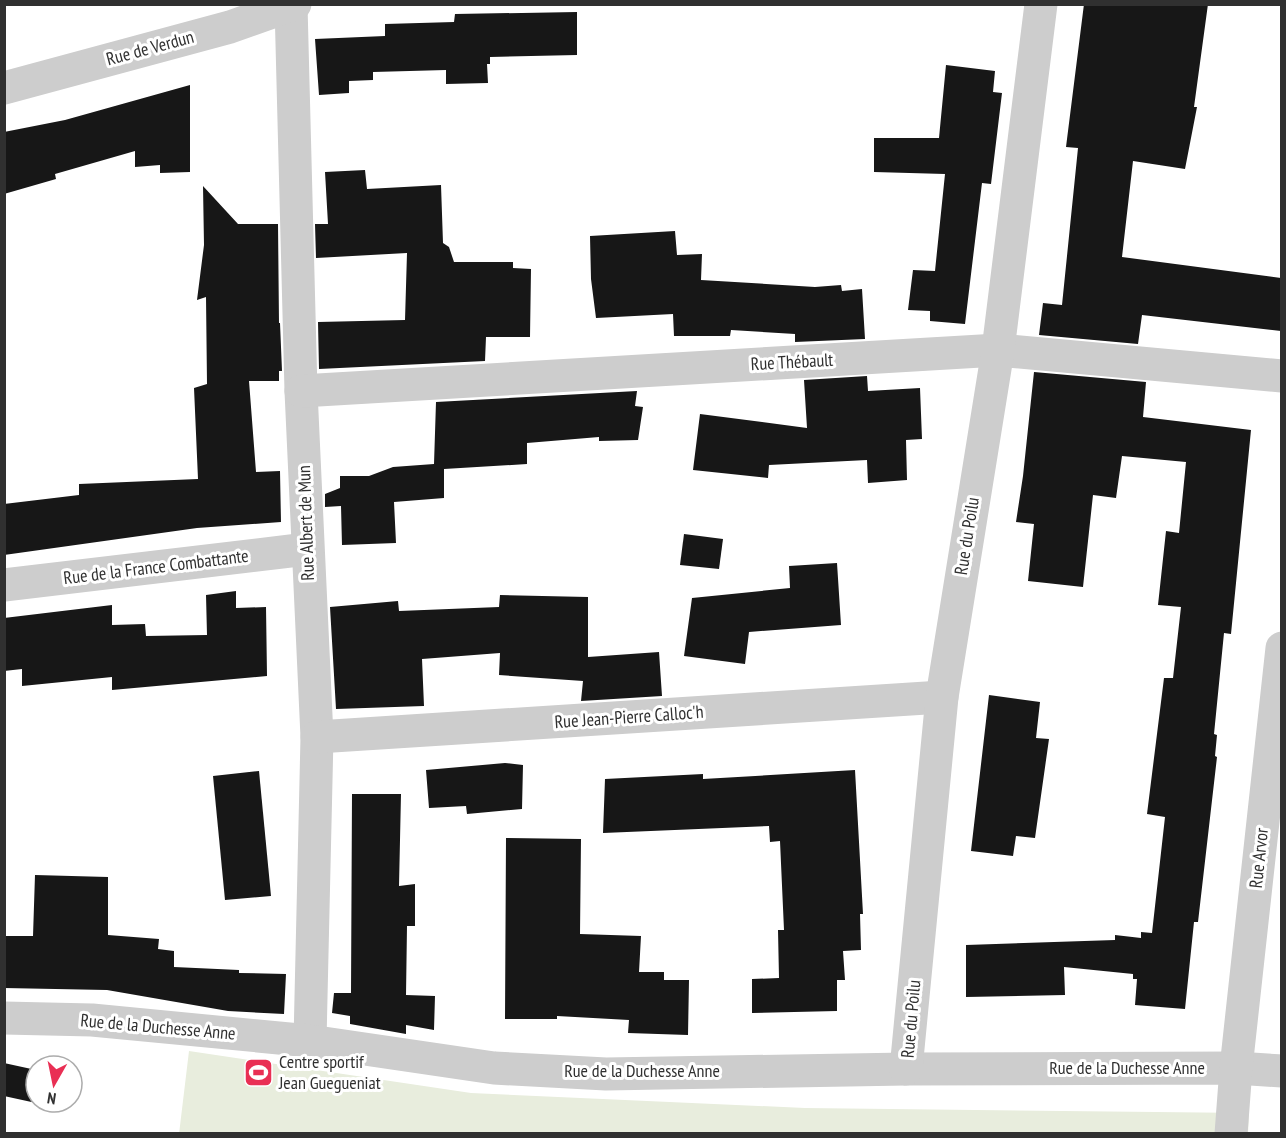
<svg xmlns="http://www.w3.org/2000/svg" width="1286" height="1138" font-family="'PT Sans Narrow',sans-serif">
  <style>
    .green { fill: #e8eddd }
    .building { fill: #171717 }
    .lines { fill: none; stroke-linecap: round; stroke-linejoin: round }
    .minor { stroke: #cdcdcd; stroke-width: 33 }
    .labels { text-anchor: middle; stroke-width: 6; stroke-linejoin: round; paint-order: stroke }
    .street-label { font-size: 18px; fill: #303030; stroke: #fff }
    .poi-label { font-size: 18px; fill: #303030; stroke: #fff; text-anchor: start }
  </style>
  <rect width="100%" height="100%" fill="#fff"/>
  <polygon class="green" points="189,1051 471,1093 805,1108 1249,1113 1248,1134 179,1134"/>
  <g class="building">
    <polygon points="1084,4 1208,4 1194,107 1197,107 1185,169 1133,161 1122,257 1281,278 1281,331 1142,315 1138,344 1039,335 1043,303 1062,305 1078,148 1066,147"/>
    <polygon points="577,12 577,55 490,57 490,64 487,64 488,83 446,84 446,70 373,72 373,80 349,81 349,93 319,95 315,39 385,36 385,24 454,22 455,14"/>
    <polygon points="946,65 995,71 993,92 1002,93 991,184 982,183 965,324 930,321 930,311 908,310 913,270 935,271 945,174 874,172 874,138 939,138"/>
    <polygon points="190,85 190,172 160,173 160,165 135,167 135,151 55,174 56,179 4,194 4,132 65,120"/>
    <polygon points="365,170 367,189 441,185 443,243 449,247 454,262 513,262 513,268 531,269 530,337 486,337 485,361 319,369 318,322 405,320 407,253 316,258 315,224 328,224 325,172"/>
    <polygon points="203,186 238,224 278,224 279,323 280,323 282,371 279,371 279,381 249,381 256,472 280,471 281,522 197,528 4,555 4,504 79,495 79,484 198,479 194,388 207,384 206,297 197,300 204,245"/>
    <polygon points="675,231 677,255 702,254 701,280 815,287 841,285 842,291 862,289 865,339 795,342 795,334 731,330 730,336 674,336 673,314 596,318 591,279 590,236"/>
    <polygon points="1034,372 1146,382 1143,417 1251,430 1231,634 1224,633 1214,734 1217,735 1215,756 1217,757 1198,922 1194,922 1185,1009 1135,1005 1137,979 1133,979 1133,974 1064,967 1065,995 966,997 966,945 1115,940 1115,935 1141,938 1141,932 1152,933 1165,817 1147,814 1164,678 1173,678 1181,607 1158,605 1166,531 1179,533 1186,462 1122,456 1116,498 1093,495 1083,587 1028,581 1034,524 1016,522 1023,476"/>
    <polygon points="867,376 868,391 920,388 922,439 906,440 907,480 868,483 867,460 769,465 768,478 693,470 700,414 807,428 804,380"/>
    <polygon points="637,391 635,406 643,407 638,440 599,441 599,437 527,443 527,464 444,469 444,498 394,502 396,543 342,545 341,506 325,507 325,494 340,488 340,476 369,476 393,467 434,464 436,402"/>
    <polygon points="684,534 723,539 719,569 680,565"/>
    <polygon points="837,563 841,625 749,632 745,664 684,656 692,598 790,588 789,566"/>
    <polygon points="236,591 236,608 266,607 267,676 112,690 112,677 22,686 22,669 4,671 4,618 112,605 112,625 145,624 146,636 207,635 206,595"/>
    <polygon points="500,595 588,597 588,657 659,652 662,696 581,701 583,681 499,675 500,653 422,659 424,706 336,709 330,607 398,601 399,611 499,607"/>
    <polygon points="989,695 1040,702 1036,738 1049,739 1035,838 1016,836 1013,856 971,851"/>
    <polygon points="505,763 523,765 522,809 467,814 466,806 429,808 426,770"/>
    <polygon points="855,770 863,914 860,914 861,950 843,951 845,980 837,980 837,1011 752,1013 752,979 779,978 778,930 784,930 780,841 770,842 769,826 603,833 605,779 703,774 703,779"/>
    <polygon points="259,771 271,896 225,900 213,776"/>
    <polygon points="352,794 401,794 399,886 415,884 415,926 407,926 406,995 435,996 434,1030 406,1025 406,1034 350,1024 350,1016 332,1013 334,993 351,993"/>
    <polygon points="506,838 581,839 580,934 641,936 639,972 664,972 664,980 689,980 688,1035 628,1033 629,1020 557,1016 557,1019 505,1019"/>
    <polygon points="35,875 108,877 108,935 159,939 158,949 174,951 174,967 239,970 239,973 286,974 284,1014 228,1011 107,990 4,988 4,936 33,936"/>
    <polygon points="4,1063 36,1070 36,1103 4,1096"/>
  </g>
  <g class="lines">
    <g class="minor">
      <polyline points="291,5 301,391 317,737 310,1041"/>
      <polyline points="4,88 230,27 295,4"/>
      <polyline points="301,391 998,350 1282,376"/>
      <polyline points="4,585 307,549"/>
      <polyline points="317,737 942,697"/>
      <polyline points="4,1018 92,1020 310,1041 494,1068 606,1074 906,1069 1236,1068 1282,1071"/>
      <polyline points="906,1069 942,697 998,350 1041,4"/>
      <polyline points="1231,1134 1236,1068 1282,648"/>
    </g>
  </g>
  <defs>
    <symbol id="stadium-square" viewBox="-11 -11 22 22"><rect x="-9" y="-9" width="18" height="18" rx="4" fill="#e92f54" stroke="#fff"/><path d="M0-5a6.5 5 0 1 0 0 10a6.5 5 0 1 0 0-10ZM-3.5-1.8h7v3.6h-7Z" fill="#fff"/></symbol>
  </defs>
  <g fill-rule="evenodd">
    <use href="#stadium-square" x="242" y="1056" width="33" height="33"/>
  </g>
  <g class="labels">
    <g class="street-label">
      <text transform="translate(150 48) rotate(-15)" y="6">Rue de Verdun</text>
      <text transform="translate(792 362) rotate(-3)" y="6">Rue Thébault</text>
      <text transform="translate(306 523) rotate(-92)" y="6">Rue Albert de Mun</text>
      <text transform="translate(967 536) rotate(-81)" y="6">Rue du Poilu</text>
      <text transform="translate(156 567) rotate(-7)" y="6">Rue de la France Combattante</text>
      <text transform="translate(629 717) rotate(-4)" y="6">Rue Jean-Pierre Calloc'h</text>
      <text transform="translate(1259 858) rotate(-84)" y="6">Rue Arvor</text>
      <text transform="translate(911 1019) rotate(-85)" y="6">Rue du Poilu</text>
      <text transform="translate(158 1027) rotate(5)" y="6">Rue de la Duchesse Anne</text>
      <text x="1127" y="1074">Rue de la Duchesse Anne</text>
      <text x="642" y="1077">Rue de la Duchesse Anne</text>
    </g>
    <g class="poi-label">
      <text x="279" y="1068">Centre sportif<tspan x="279" dy="21">Jean Guegueniat</tspan></text>
    </g>
  </g>
  <rect width="1286" height="1138" fill="none" stroke="#303030" stroke-width="12"/>
  <g transform="translate(54 1084) rotate(189)"><circle r="28" fill="#ffffff" stroke="#acacac" stroke-width="1.5"/>
  <path d="M0-4.5L10 22L0 15L-10 22Z" fill="#e92f54"/>
  <text y="-9" font-size="16" font-weight="bold" text-anchor="middle" fill="#303030">N</text>
  </g>
</svg>
